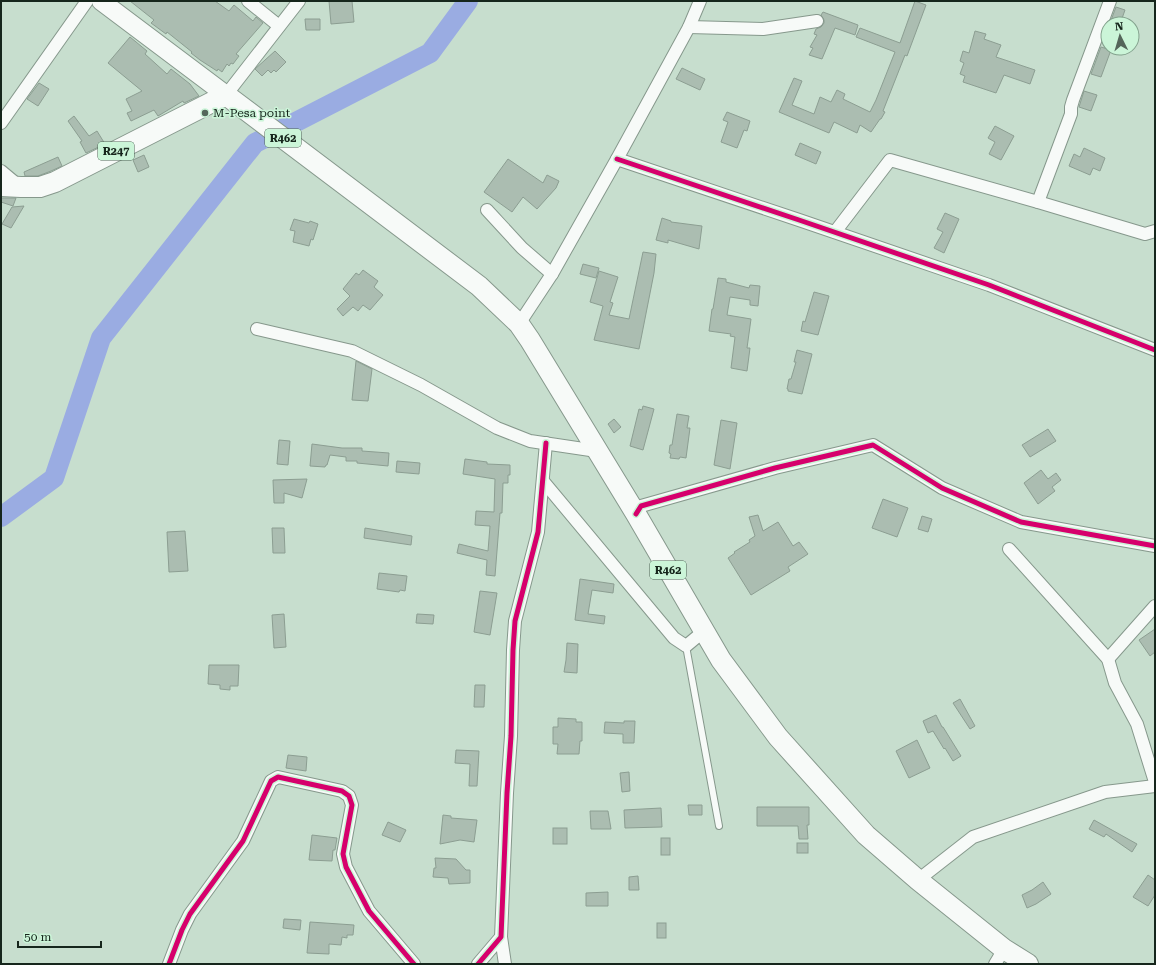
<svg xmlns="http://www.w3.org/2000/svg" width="1156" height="965" font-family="'Roboto Serif',serif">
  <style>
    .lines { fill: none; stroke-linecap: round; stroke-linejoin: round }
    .river { stroke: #9aace2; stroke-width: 20 }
    .building { fill: #abbdb1; stroke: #8c9e92 }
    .lane-casing { stroke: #86988c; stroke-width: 8 }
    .street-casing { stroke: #86988c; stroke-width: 14 }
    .secondary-casing { stroke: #86988c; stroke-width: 20 }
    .primary-casing { stroke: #86988c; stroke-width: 22 }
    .lane { stroke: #f7faf8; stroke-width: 6 }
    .street { stroke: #f7faf8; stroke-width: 12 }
    .secondary { stroke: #f7faf8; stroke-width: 18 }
    .primary { stroke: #f7faf8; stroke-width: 20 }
    .cycleway-casing { stroke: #cbf5d8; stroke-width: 8 }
    .cycleway { stroke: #d6006c; stroke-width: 5 }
    .poi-dot { fill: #54665a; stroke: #cbf5d8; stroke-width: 1.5 }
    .labels { text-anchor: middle; stroke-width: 3; stroke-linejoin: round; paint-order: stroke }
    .shield { fill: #cbf5d8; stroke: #4c6454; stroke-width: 1 }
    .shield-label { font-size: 11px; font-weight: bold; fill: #16261c }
    .poi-label { font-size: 12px; fill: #16261c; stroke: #cbf5d8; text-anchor: start }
  </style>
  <rect width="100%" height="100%" fill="#c7dece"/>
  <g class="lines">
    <polyline class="river" points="1,517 54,478 101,338 255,143 430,53 468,1"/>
  </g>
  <g class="building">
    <polygon points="130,1 215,1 229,11 234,5 253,21 256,17 263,23 236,54 239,56 233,64 231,63 229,66 227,64 222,72 218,69 217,71 200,60 191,53 192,52 167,32 166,34 151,23 154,20"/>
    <polygon points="329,1 352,1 354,22 331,24"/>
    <polygon points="915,1 926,5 907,56 905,55 883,111 885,112 881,119 880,119 871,132 860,125 857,133 834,122 829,133 779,112 794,78 802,81 792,105 814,114 820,97 831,102 837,90 845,94 843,99 870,112 876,100 895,52 856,37 860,28 900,43"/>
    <polygon points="1116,7 1125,10 1120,24 1110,23"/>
    <polygon points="823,12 858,25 855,35 835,28 822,59 809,55 813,48 810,47 817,35 814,34 816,29 821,27 824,23 824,20 821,15"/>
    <polygon points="305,19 320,19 320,30 306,30"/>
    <polygon points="975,31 986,34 984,39 1001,45 996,57 1035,70 1030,84 1004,75 996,93 963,82 965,76 960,74 964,63 960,61 963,51 969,53"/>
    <polygon points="130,37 147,51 145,54 167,74 171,69 190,84 199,96 184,103 183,101 158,116 154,110 131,121 127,113 132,111 126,99 142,91 108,63"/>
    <polygon points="1101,47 1111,50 1101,77 1091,74"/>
    <polygon points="275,51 286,62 276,72 274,70 271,73 268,70 262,76 255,69"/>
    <polygon points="682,68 705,79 700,90 676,79"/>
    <polygon points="39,83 49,89 38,106 27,99"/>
    <polygon points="1084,91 1097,95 1091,111 1079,107"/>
    <polygon points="727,112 750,121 747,131 744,130 737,148 721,142 728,122 723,120"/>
    <polygon points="74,116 89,136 97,131 105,144 86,153 80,142 82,141 68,121"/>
    <polygon points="995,126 1014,136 1001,160 989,154 995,142 988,138"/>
    <polygon points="800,143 821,152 816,164 795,155"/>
    <polygon points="1084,148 1105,158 1100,171 1093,168 1090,175 1069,166 1074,154 1080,157"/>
    <polygon points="144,155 149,167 138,172 133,160"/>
    <polygon points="58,157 62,166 51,171 38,176 25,176 24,172"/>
    <polygon points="508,159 543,183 547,175 559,181 556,188 537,209 523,197 512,212 484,192"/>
    <polygon points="1,198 16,198 13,206 1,202"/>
    <polygon points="24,206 11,228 2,224 12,207"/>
    <polygon points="945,213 959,219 944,253 934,248 943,232 937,229"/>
    <polygon points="662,218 671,221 671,222 702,226 699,249 668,240 668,243 656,240"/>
    <polygon points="294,219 309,223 310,221 318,224 313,240 311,239 309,246 293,242 295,231 290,230"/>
    <polygon points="643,252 656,254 654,273 639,349 594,340 603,306 590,302 599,271 618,277 610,302 613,303 609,315 629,319"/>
    <polygon points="583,264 599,268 596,278 580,274"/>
    <polygon points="363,270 378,281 374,287 383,295 370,310 363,305 358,311 353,307 343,316 337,309 350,296 343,289 356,273 359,275"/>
    <polygon points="718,278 726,279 726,282 749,288 750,285 760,286 758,306 750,305 750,300 730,297 727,315 751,319 747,348 750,348 747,371 731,368 735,337 730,336 731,334 709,331 712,309 713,309"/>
    <polygon points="814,292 829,296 818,335 801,331 803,321 805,322"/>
    <polygon points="797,350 812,354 802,394 788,391 788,389 787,389 789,379 791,379 796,362 794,362"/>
    <polygon points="356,361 372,369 368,401 352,400"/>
    <polygon points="643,406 654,409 643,450 630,446 639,409 642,410"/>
    <polygon points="677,414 689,416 687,428 690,428 686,458 680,457 679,459 670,458 671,454 669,453 670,445 672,445"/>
    <polygon points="614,419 621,427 614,433 608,424"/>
    <polygon points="721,420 737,423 730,469 714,465"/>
    <polygon points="1048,429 1056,441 1030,457 1022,445"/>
    <polygon points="279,440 290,441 288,465 277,464"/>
    <polygon points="312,444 342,448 362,448 362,451 389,453 388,466 357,463 357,461 346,461 346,457 330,455 327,465 326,465 325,467 310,466"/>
    <polygon points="465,459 487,462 487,464 510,465 510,475 508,475 508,483 503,483 502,513 500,513 495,576 486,575 487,560 457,553 459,544 488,551 490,526 475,525 476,511 494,512 495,479 463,474"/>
    <polygon points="397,461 420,463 419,474 396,472"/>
    <polygon points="1041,470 1048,479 1056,473 1061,480 1052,487 1055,491 1038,504 1024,483"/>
    <polygon points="307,479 302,498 284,493 284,503 274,503 273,480"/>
    <polygon points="883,499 908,508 897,537 872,528"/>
    <polygon points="758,515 763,531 778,522 793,546 799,542 808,554 788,567 790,571 751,595 728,558 735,553 734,552 750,542 749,540 755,536 749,517"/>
    <polygon points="922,516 932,519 928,532 918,529"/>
    <polygon points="272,528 284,528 285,553 273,553"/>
    <polygon points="365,528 412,536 411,545 364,538"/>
    <polygon points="185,531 188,571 169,572 167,532"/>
    <polygon points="379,573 407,576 405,591 400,590 399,592 377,589"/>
    <polygon points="580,579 614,584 613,593 592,590 588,614 605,616 604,624 575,620"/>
    <polygon points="480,591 497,593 490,635 474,632"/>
    <polygon points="284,614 286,647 274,648 272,615"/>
    <polygon points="417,614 434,615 433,624 416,623"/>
    <polygon points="1155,629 1155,652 1150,656 1139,640"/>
    <polygon points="567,643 578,644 577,673 564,672 566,660"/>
    <polygon points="209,665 239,665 238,686 230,686 230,690 220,689 220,685 208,684"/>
    <polygon points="475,685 485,685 484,707 474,707"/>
    <polygon points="960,699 975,726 970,729 953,703"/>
    <polygon points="936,715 942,727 943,727 961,756 953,761 945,748 944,749 933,731 928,733 923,721"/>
    <polygon points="558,718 576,719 576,722 582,722 582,741 580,741 579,754 557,754 558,744 553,744 553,727 558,727"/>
    <polygon points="624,721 635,721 634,743 623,743 623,734 604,733 605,722 624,723"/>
    <polygon points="917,740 930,768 909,778 896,751"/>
    <polygon points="456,750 479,751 477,786 469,786 470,764 455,763"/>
    <polygon points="288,755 307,757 306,771 286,768"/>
    <polygon points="629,772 630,791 622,792 620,773"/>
    <polygon points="688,805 702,805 702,815 689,815"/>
    <polygon points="757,807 809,807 809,825 807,825 808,839 799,839 798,826 757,826"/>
    <polygon points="661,808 662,827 625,828 624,810"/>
    <polygon points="590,811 608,811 611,829 591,829"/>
    <polygon points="443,815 451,816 451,818 477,820 474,842 460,840 440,844"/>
    <polygon points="1094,820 1137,844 1132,852 1106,834 1104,837 1089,829"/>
    <polygon points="388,822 406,830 400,842 382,835"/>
    <rect x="553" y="828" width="14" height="16"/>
    <polygon points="312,835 337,838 335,850 333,850 332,861 309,860"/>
    <rect x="661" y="838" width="9" height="17"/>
    <rect x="797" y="843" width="11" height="10"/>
    <polygon points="435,858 456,859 466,870 470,870 470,883 449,884 448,878 433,877 434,868 436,868"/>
    <polygon points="1148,875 1155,880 1155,895 1148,906 1133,897"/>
    <polygon points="638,876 639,890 629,890 629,877"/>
    <polygon points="1043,882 1051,894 1036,904 1027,908 1022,895 1032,890"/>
    <polygon points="608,892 608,906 586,906 586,893"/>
    <polygon points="284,919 301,920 300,930 283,928"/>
    <polygon points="310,922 354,925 353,935 347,935 347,938 342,937 341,945 329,944 329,954 307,953"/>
    <rect x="657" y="923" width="9" height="15"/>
  </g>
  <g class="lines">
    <defs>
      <polyline id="lane" points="686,646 719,826"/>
      <g id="street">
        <polyline points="248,1 279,26"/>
        <polyline points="689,27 763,29 817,21"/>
        <polyline points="226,95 299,1"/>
        <polyline points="1,123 87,1"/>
        <polyline points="617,159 799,220 989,285 1155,350"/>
        <polyline points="1,171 19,186"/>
        <polyline points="1038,202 1071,114 1071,107 1073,100 1110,1"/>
        <polyline points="487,210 522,248 552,274"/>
        <polyline points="835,232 890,160 1038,202 1145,234 1155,231"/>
        <polyline points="519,324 552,274 617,159 689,27 700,1"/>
        <polyline points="257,329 352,351 421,385 497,428 530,441 597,451"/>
        <polyline points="543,481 674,638 686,646 704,631"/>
        <polyline points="636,514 641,506 775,468 873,445 942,488 1021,522 1155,546"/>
        <polyline points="1009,549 1108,659 1115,683 1137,724 1155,782"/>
        <polyline points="1108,659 1155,606"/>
        <polyline points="918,880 973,837 1105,792 1155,786"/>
        <polyline points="501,937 505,964"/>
        <polyline points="169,964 182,930 190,914 243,841 271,781 278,777 342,791 349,796 352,805 343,854 346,867 369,911 414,964"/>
        <polyline points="478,964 501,937 507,793 511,736 513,650 515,621 538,532 546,443"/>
        <polyline points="995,964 1004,949"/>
      </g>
      <polyline id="secondary" points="101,1 226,95"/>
      <polyline id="primary" points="1,186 21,187 40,187 55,182 226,95 479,286 519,324 530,340 636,514 721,660 778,737 866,835 918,880 1004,949 1028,964"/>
    </defs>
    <use href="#lane" class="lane-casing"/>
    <use href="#street" class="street-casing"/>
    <use href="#secondary" class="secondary-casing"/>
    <use href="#primary" class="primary-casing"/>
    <use href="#lane" class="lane"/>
    <use href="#street" class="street"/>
    <use href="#secondary" class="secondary"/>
    <use href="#primary" class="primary"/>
    <defs>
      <g id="cycleway">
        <polyline points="617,159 799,220 989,285 1155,350"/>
        <polyline points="636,514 641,506 775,468 873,445 942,488 1021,522 1155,546"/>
        <polyline points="169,964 182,930 190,914 243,841 271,781 278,777 342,791 349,796 352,805 343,854 346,867 369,911 414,964"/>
        <polyline points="478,964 501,937 507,793 511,736 513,650 515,621 538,532 546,443"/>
      </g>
    </defs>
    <use href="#cycleway" class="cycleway-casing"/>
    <use href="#cycleway" class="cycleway"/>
  </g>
  <circle class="poi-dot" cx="205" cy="113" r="4"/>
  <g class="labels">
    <g class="shield">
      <rect x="265" y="129" width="36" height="18" rx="3"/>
      <rect x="98" y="142" width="36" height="18" rx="3"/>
      <rect x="650" y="561" width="36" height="18" rx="3"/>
    </g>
    <g class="shield-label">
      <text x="283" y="142">R462</text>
      <text x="116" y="155">R247</text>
      <text x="668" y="574">R462</text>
    </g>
    <g class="poi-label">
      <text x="213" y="117">M-Pesa point</text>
    </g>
  </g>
  <rect width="1156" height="965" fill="none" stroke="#16261c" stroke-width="4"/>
  <g transform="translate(1120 36) rotate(355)"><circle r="19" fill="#cbf5d8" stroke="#83a28d"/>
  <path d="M0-3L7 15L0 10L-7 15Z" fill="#54665a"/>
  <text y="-6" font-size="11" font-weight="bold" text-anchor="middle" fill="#16261c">N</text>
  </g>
  <path d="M18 941v6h83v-6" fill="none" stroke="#16261c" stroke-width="2"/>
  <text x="24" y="941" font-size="12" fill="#16261c" stroke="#cbf5d8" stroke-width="3" paint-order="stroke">50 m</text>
</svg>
